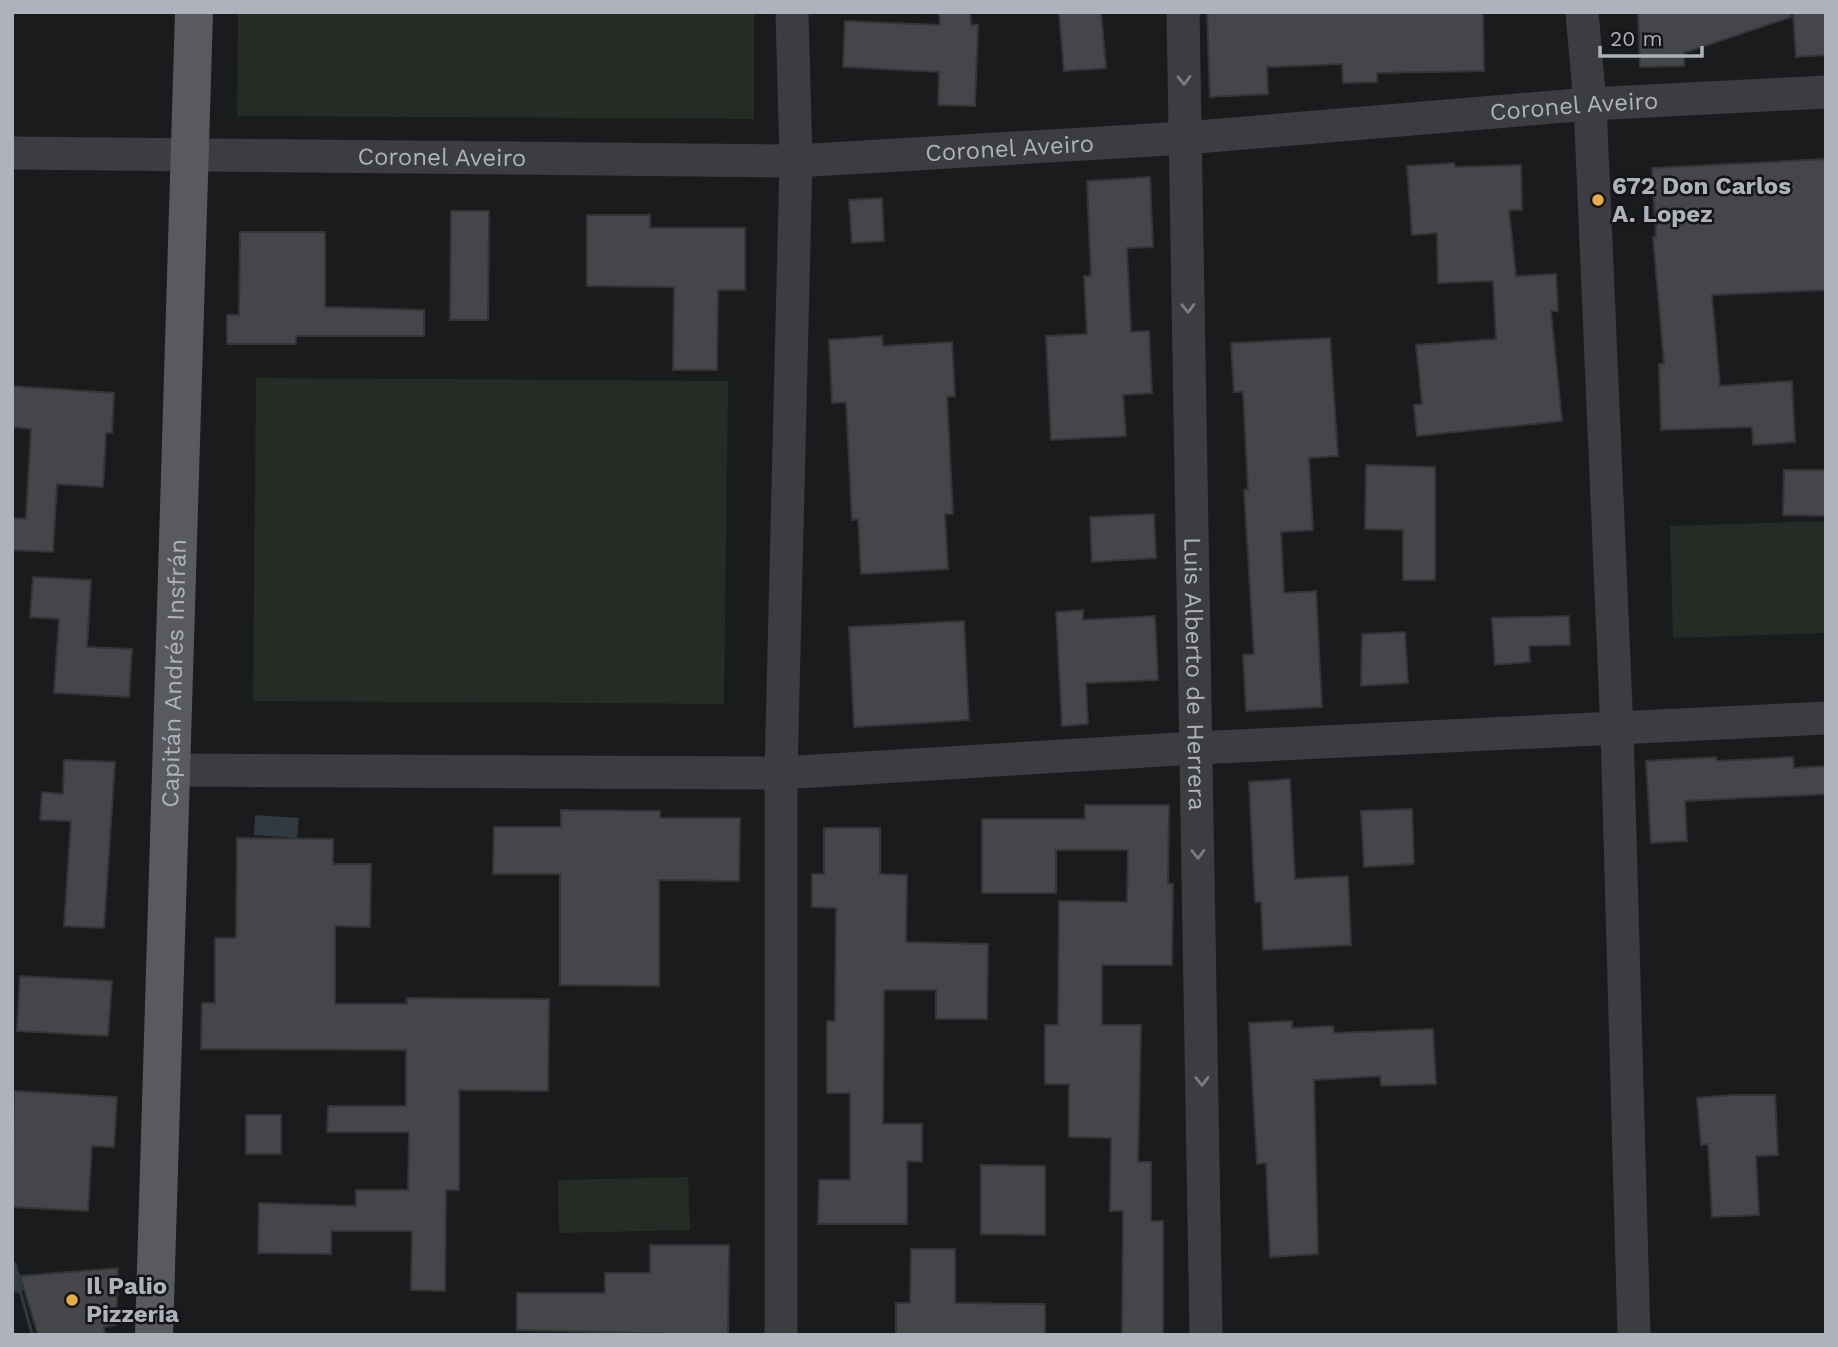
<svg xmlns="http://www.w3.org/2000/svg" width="1838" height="1347" font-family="'Work Sans',sans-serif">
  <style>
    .green { fill: #252c25 }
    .water { fill: #313a40 }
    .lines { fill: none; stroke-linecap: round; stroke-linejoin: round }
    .stream { stroke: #313a40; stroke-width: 10 }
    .building { fill: #454649; stroke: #353538; stroke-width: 2 }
    .minor { stroke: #3c3d41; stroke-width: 33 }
    .major { stroke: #585a60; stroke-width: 38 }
    .oneway { stroke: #7b7d84 }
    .poi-dot { fill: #e5ac4a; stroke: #151518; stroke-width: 2.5 }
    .labels { text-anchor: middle; stroke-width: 5; stroke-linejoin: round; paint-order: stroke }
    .street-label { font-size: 24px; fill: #aeb2bb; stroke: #151518 }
    .poi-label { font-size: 24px; font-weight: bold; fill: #aeb2bb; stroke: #151518; text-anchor: start }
  </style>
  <rect width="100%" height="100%" fill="#1a1b1d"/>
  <g class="green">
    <polygon points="238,12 754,12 754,119 237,116"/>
    <polygon points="256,378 728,381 724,704 253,701"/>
    <polygon points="1826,521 1826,633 1673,638 1670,526"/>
    <polygon points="688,1177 690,1230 559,1233 558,1180"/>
  </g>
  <g class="water">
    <polygon points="255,815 299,818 297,838 254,835"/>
    <polygon points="17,1274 34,1335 31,1335 14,1275"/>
  </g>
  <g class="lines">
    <polyline class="stream" points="12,1266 18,1288"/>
  </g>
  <g class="building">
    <polygon points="939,12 970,12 971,25 978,25 975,106 938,105 939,72 843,67 845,21 940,25"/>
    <polygon points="1059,12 1101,12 1106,68 1064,71"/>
    <polygon points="1207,12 1483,12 1484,71 1377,73 1377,82 1343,83 1342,64 1267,67 1268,94 1210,97"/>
    <polygon points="1638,12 1790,12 1791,17 1684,53 1684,66 1640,67"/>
    <polygon points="1793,12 1826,12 1826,55 1796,57"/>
    <polygon points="1826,159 1826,290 1712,295 1720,386 1792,381 1795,442 1753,445 1752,427 1661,430 1659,364 1664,364 1653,237 1656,237 1652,168"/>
    <polygon points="1454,163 1455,167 1521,165 1522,210 1509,210 1516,276 1556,274 1558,311 1551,311 1562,421 1417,436 1414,405 1422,404 1416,345 1496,339 1493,281 1438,283 1437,233 1412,235 1407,166"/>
    <polygon points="1150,177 1153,247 1127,248 1131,332 1149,331 1152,393 1123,395 1126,436 1051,440 1046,336 1087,334 1084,276 1091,276 1087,181"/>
    <polygon points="882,198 884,241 852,243 849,200"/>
    <polygon points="451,211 489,211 488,320 450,320"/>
    <polygon points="587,215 650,215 650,228 745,228 745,290 718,290 717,370 673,370 674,287 587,286"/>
    <polygon points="240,232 325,232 325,307 424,310 424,336 296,336 296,344 227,344 227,315 239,315"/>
    <polygon points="882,336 883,346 952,342 955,396 947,397 953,514 945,514 948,569 861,574 858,519 852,520 846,402 832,403 829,340"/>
    <polygon points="1330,338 1338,456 1309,458 1313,530 1281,532 1284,593 1316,591 1322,707 1246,711 1243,655 1254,654 1244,490 1248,490 1243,392 1234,392 1231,343"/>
    <polygon points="12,386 114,393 112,433 106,433 103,487 57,484 53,552 12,550 12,518 26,519 31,429 12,427"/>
    <polygon points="1366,465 1435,467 1435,580 1403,580 1403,530 1365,529"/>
    <polygon points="1784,470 1826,470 1826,516 1783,515"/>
    <polygon points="1154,514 1156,558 1092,562 1090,517"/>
    <polygon points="33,577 91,580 87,647 132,649 129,697 54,693 59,619 30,617"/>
    <polygon points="1083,610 1083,620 1155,616 1158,680 1086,683 1088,724 1062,726 1056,612"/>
    <polygon points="1569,616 1570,645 1529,646 1530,662 1495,665 1492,618"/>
    <polygon points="964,621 969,720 854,727 849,627"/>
    <polygon points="1405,632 1408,683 1361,686 1362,634"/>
    <polygon points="1716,757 1717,761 1793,757 1794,768 1826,766 1826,794 1685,801 1687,841 1651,843 1646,761"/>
    <polygon points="64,760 115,762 104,928 64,926 71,821 40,820 42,792 63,794"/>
    <polygon points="1290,779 1295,879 1348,876 1351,945 1263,950 1261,902 1255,902 1249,782"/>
    <polygon points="1085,805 1169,805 1168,884 1173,884 1172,965 1102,965 1102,1025 1141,1025 1138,1162 1151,1162 1151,1221 1163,1221 1163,1335 1122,1335 1123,1211 1110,1211 1111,1138 1069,1137 1069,1084 1045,1084 1045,1025 1058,1025 1059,901 1127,902 1128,850 1056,850 1056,893 982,893 982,819 1085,819"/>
    <polygon points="1412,809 1414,864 1364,867 1361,811"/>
    <polygon points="561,810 660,811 660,818 740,818 739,881 659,880 659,986 560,985 560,874 493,874 494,827 561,827"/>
    <polygon points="824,828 880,828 880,874 907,875 906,942 988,944 987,1019 936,1019 936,990 884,990 883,1124 922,1124 922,1162 907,1161 907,1224 818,1224 819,1180 850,1180 850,1093 827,1093 827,1021 835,1021 836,908 812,907 812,874 824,874"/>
    <polygon points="237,838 333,839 333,864 371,864 370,927 335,926 335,1004 407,1004 407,998 549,999 548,1091 459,1090 459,1190 446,1190 445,1291 411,1290 412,1231 331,1231 331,1254 258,1253 259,1203 356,1206 356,1190 408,1190 409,1132 327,1132 328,1106 406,1106 406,1050 201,1049 202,1003 215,1003 215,938 236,938"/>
    <polygon points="20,976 112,981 108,1036 17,1031"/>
    <polygon points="1292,1021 1292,1028 1333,1026 1334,1033 1433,1029 1436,1084 1381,1086 1380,1076 1314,1080 1318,1254 1270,1257 1266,1163 1257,1164 1249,1023"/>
    <polygon points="14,1091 117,1097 114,1147 92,1146 88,1211 12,1207"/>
    <polygon points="1731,1095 1775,1095 1778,1155 1756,1156 1759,1215 1712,1217 1708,1144 1701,1145 1697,1098"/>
    <rect x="246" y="1115" width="35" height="39"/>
    <polygon points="981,1165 1045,1166 1045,1235 981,1234"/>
    <polygon points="650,1245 729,1245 728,1335 517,1330 517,1293 605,1293 605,1273 650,1273"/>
    <polygon points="911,1249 955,1249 955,1303 1045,1304 1045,1335 896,1335 896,1303 910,1303"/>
    <polygon points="118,1268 116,1325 104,1327 105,1335 38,1335 20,1276"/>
  </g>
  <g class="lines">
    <g class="minor">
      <path id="s1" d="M1183,12L1206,1335"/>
      <polyline points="1582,12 1590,104 1617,730 1634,1335"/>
      <path id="s2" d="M12,153L796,161L1185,138L1590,104L1826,92"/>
      <polyline points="173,770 781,773 1196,748 1826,718"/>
      <polyline points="781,1335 781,773 796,161 792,12"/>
    </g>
    <path class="major" id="s3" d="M154,1335L194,12"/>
  </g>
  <defs><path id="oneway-chevron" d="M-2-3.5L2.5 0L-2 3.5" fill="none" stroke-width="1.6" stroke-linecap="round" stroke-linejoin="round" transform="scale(1.75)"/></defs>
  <g class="oneway">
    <use href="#oneway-chevron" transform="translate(1184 80) rotate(89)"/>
    <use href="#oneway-chevron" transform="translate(1188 308) rotate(89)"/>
    <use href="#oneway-chevron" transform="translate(1198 854) rotate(89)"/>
    <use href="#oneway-chevron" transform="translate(1202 1081) rotate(89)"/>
  </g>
  <g class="poi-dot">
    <circle cx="1598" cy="200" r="7"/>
    <circle cx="72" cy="1300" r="7"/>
  </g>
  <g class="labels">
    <g class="street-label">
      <text dy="8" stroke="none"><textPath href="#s2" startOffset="1564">Coronel Aveiro</textPath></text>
      <text dy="8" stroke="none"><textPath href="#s2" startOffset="998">Coronel Aveiro</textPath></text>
      <text dy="8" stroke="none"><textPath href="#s2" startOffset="430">Coronel Aveiro</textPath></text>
      <text dy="8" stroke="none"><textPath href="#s1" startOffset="662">Luis Alberto de Herrera</textPath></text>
      <text dy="8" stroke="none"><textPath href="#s3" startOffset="662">Capitán Andrés Insfrán</textPath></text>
    </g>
    <g class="poi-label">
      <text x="1612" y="194">672 Don Carlos<tspan x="1612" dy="28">A. Lopez</tspan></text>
      <text x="86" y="1294">Il Palio<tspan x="86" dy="28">Pizzeria</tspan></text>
    </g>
  </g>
  <rect width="1838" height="1347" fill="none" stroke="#aeb2bb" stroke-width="28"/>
  <path d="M1600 46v10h102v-10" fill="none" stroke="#aeb2bb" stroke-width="3.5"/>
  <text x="1610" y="46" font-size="21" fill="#aeb2bb" stroke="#151518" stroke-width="5" paint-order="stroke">20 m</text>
</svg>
